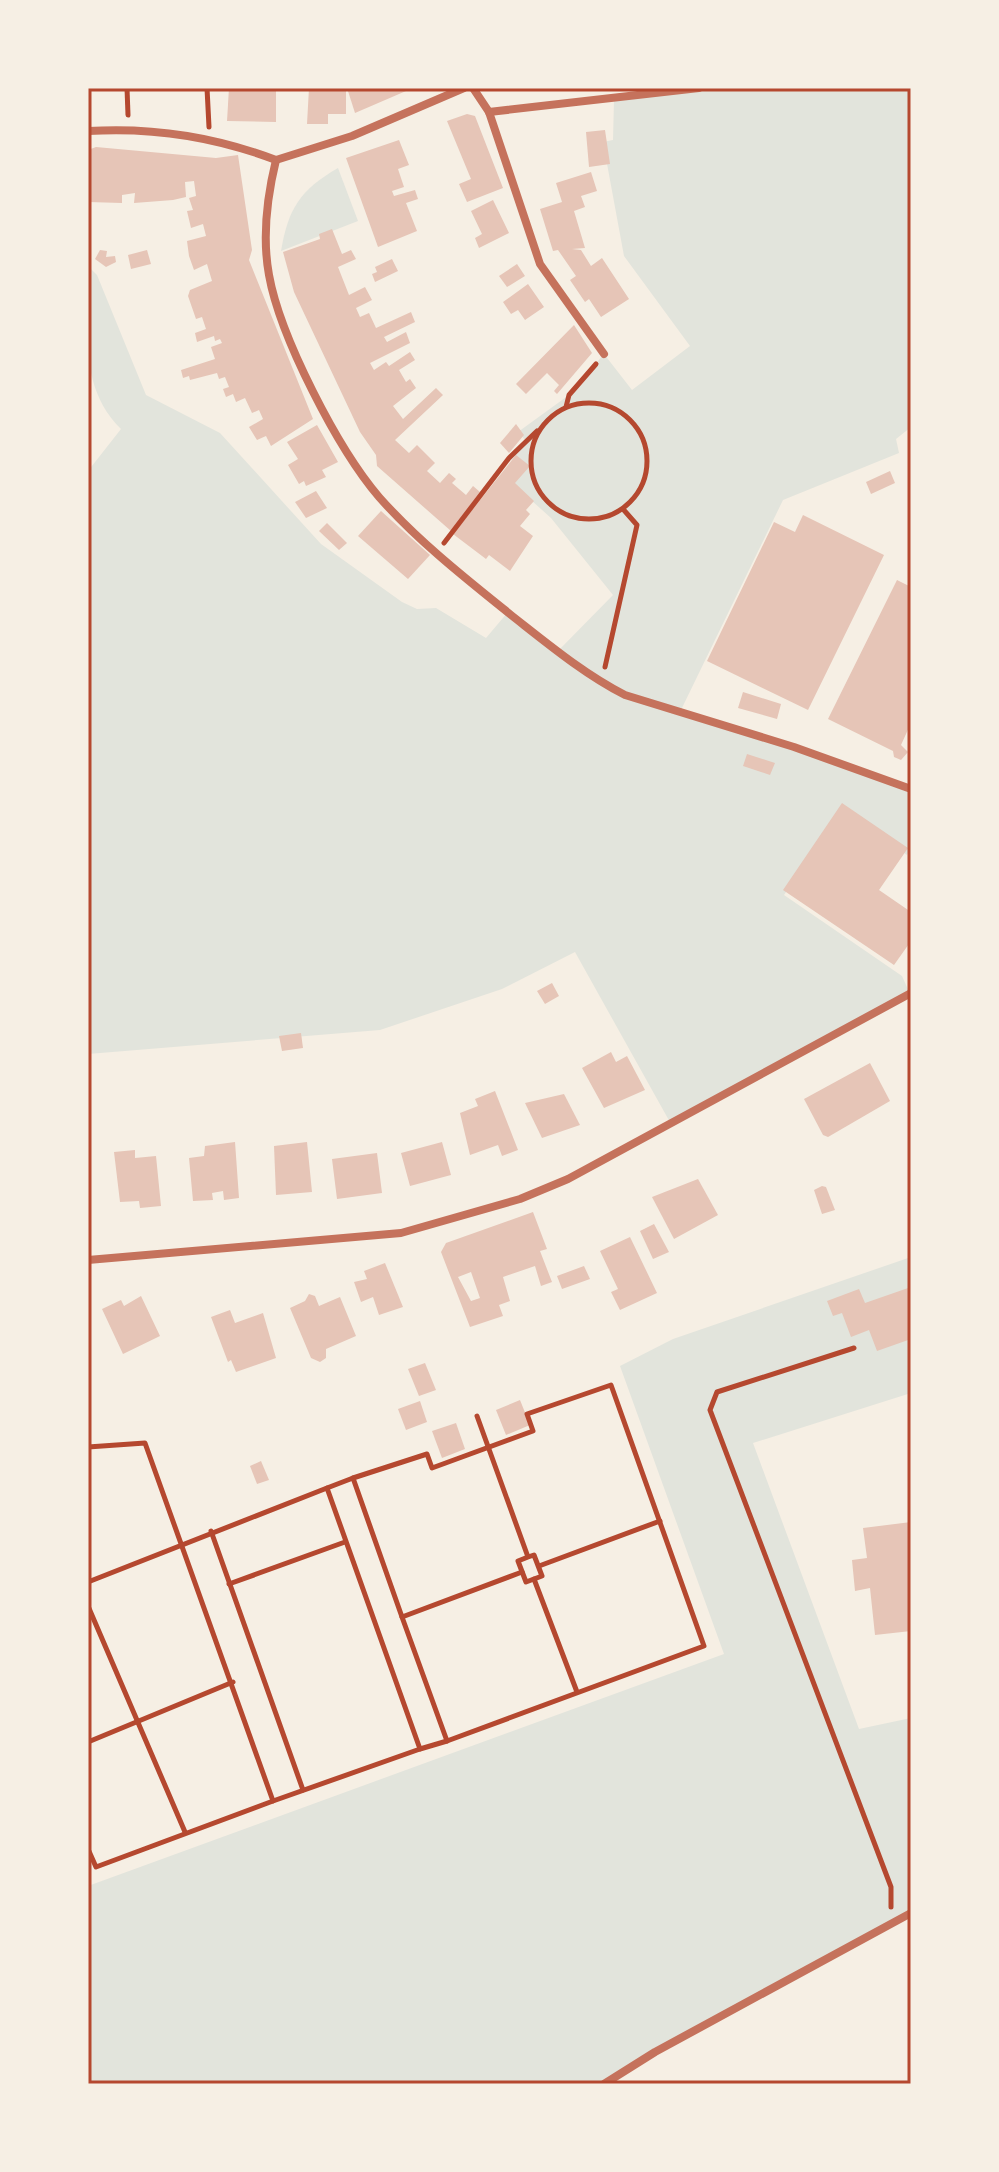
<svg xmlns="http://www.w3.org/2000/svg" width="999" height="2172" font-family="'Nunito Sans',sans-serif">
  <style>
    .green { fill: #e2e4dc }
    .building { fill: #e6c5b7; fill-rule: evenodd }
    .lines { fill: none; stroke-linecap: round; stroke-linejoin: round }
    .path { stroke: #b5482f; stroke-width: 5 }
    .minor { stroke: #c5725c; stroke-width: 8 }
    .neatline { fill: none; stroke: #b5482f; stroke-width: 3 }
  </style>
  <rect width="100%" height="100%" fill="#f6efe4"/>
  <g class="green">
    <path d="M690,88H911V427L896,439L899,453L783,500L680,712L911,789V848L907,855L841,811L784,895L902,976L910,994L671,1124L575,952L502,989L380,1030L88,1054V471L121,429C77,386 88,323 88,266L97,275L146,395L220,433L321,544L402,602L417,609L436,608L486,638L508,612L558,651L613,595L551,518L512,483L522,469L509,458L526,441L518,432L569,395L604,354L632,390L690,346L624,256L603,142L613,140L614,100Z"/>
    <path d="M338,168L358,221L281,251C288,209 300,190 338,168Z"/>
    <polygon points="911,1257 911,1393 753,1443 859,1729 911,1718 911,1913 604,2084 88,2084 88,1886 724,1654 620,1366 673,1339"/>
  </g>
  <g class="building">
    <polygon points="229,88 276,88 276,122 227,121"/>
    <polygon points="309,88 346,88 346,114 328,114 328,124 307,124"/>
    <polygon points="347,88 413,88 355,113"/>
    <polygon points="467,114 475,116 503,188 467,202 459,184 471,179 447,121"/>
    <polygon points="605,130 610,164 589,167 586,132"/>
    <polygon points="399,140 409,165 398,169 404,187 392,191 394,196 415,190 418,199 406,203 417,231 378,247 346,158"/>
    <polygon points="96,147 216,158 238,155 252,250 249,260 313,419 271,446 266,436 257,440 249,427 263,419 259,410 252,413 245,398 236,402 233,394 226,397 223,389 229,387 225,377 219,379 217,373 190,380 189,376 183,378 181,370 215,359 211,347 222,343 220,339 215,341 214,336 197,342 195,333 206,329 202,317 196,319 188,296 190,290 212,281 207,264 194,270 189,256 187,241 206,236 203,224 191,228 187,211 193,210 189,198 196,196 194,181 185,182 186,197 173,200 134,203 135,193 122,195 122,203 88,202 88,150"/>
    <polygon points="591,172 597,191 581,196 585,207 574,211 585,248 572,249 581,250 591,266 602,258 629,299 601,317 589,299 585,302 570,280 576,276 558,250 553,251 540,209 562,202 556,183"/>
    <polygon points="493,200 509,233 479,248 475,238 482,234 471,211"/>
    <polygon points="332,229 342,254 351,250 356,259 338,267 349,295 365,287 372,300 356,308 360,317 369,313 376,328 411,312 415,322 384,337 387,342 406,332 410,343 370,363 374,370 386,362 389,366 410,352 415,360 399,370 406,382 410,379 416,388 393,406 403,419 436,388 443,395 395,440 409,453 417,445 435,463 427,471 440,483 449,473 456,479 452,483 466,495 473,486 480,492 451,531 377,466 376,455 360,432 294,292 283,252 320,239 319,234"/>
    <polygon points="100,250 107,251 106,257 115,256 116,262 106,267 95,259"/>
    <polygon points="147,250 151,264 131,269 128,255"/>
    <polygon points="392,259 398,271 375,282 372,274 377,272 375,267"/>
    <polygon points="517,264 525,276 507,287 499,276"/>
    <polygon points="528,284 544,307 525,320 518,310 511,314 503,302"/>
    <polygon points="574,325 592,353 557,394 554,391 559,385 547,373 526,394 516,384"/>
    <polygon points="516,424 524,435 509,453 500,443"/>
    <polygon points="317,425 338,462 322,470 326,477 306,486 304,481 299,484 288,465 298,459 287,442"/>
    <polygon points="516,455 530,466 515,483 534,501 526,510 530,514 520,526 533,536 510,571 489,555 486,559 453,534"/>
    <polygon points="890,471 895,483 871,494 866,482"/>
    <polygon points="316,491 327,508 306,518 295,502"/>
    <polygon points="381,511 430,555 408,579 358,536"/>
    <polygon points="803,515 884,555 808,710 707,661 774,522 795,532"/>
    <polygon points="327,523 347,543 339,550 319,531"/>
    <polygon points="897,580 911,587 911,723 901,745 908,752 901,760 894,757 893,751 828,719"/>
    <polygon points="743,692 781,704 777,719 738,708"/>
    <polygon points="747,754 775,763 770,775 743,766"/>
    <polygon points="842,803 908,848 879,890 911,912 911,941 894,965 783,890"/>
    <polygon points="552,983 559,996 545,1004 537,991"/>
    <polygon points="301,1033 303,1048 282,1051 279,1036"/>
    <polygon points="611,1052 616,1062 627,1056 645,1090 604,1108 582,1068"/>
    <polygon points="870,1063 890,1101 828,1137 823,1135 804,1099"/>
    <polygon points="495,1091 518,1150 502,1156 498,1145 470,1155 460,1113 478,1106 475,1099"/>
    <polygon points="564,1094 580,1125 542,1138 525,1103"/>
    <polygon points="235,1142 239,1198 224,1200 223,1191 212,1193 213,1200 193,1201 189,1158 204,1156 205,1146"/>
    <polygon points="307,1142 312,1192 276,1195 274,1146"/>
    <polygon points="442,1142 451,1175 410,1186 401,1153"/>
    <polygon points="135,1150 135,1158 156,1156 161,1206 140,1208 139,1201 120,1202 114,1152"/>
    <polygon points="377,1153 382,1193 337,1199 332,1159"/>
    <polygon points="698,1179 718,1215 674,1239 652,1197"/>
    <polygon points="822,1186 826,1187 835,1210 822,1214 814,1190"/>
    <path d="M533,1212L547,1249L540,1251L552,1282L541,1286L535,1266L503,1277L510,1301L499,1305L503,1316L470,1327L441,1252L446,1243ZM471,1272L480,1298L471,1301L458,1277Z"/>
    <polygon points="654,1224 669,1252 653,1259 640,1231"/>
    <polygon points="630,1237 657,1293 620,1310 611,1292 618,1289 600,1251"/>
    <polygon points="385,1263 403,1307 379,1315 373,1297 361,1302 354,1282 367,1279 364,1271"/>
    <polygon points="584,1266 590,1279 562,1289 557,1276"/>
    <polygon points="911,1287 911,1339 877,1351 869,1330 851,1337 842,1313 833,1316 827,1301 859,1289 865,1303"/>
    <polygon points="309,1294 315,1296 319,1306 340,1297 356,1336 326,1349 326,1358 320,1362 311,1358 290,1308 305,1301"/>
    <polygon points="141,1296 160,1336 123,1354 102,1309 121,1300 124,1306"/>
    <polygon points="230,1310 235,1323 263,1313 276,1358 236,1372 231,1360 228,1362 211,1317"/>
    <polygon points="425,1363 436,1390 419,1396 408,1369"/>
    <polygon points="520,1400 530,1425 506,1435 496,1410"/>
    <polygon points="420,1401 427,1422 406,1430 398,1409"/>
    <polygon points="456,1423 465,1449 442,1458 432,1431"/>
    <polygon points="261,1461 269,1480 257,1484 250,1466"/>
    <polygon points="911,1522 911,1631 875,1635 870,1588 855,1591 852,1560 867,1558 863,1528"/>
  </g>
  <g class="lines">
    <g class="path">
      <polyline points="127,88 128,115"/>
      <polyline points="207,88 209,127"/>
      <circle cx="589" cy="461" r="58"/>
      <polyline points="566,407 569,395 596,364"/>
      <polyline points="444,543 509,458 537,431"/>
      <polyline points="605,667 637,525 623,509"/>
      <polyline points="854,1348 717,1392 710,1410 891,1887 891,1907"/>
      <polyline points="477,1416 528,1557 518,1561 526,1582 542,1576 534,1555 528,1557"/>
      <polyline points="88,1447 145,1443 273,1801 96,1867 88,1849"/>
      <polyline points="353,1478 427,1454 432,1468 533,1431 527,1414 611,1385 704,1646 447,1741 402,1617"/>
      <polyline points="327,1488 353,1478 402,1617 522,1572"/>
      <polyline points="211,1531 303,1790"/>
      <polyline points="539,1566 660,1521"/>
      <polyline points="534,1579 577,1692"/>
      <polyline points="88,1582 327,1488 420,1749 273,1801"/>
      <polyline points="229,1584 345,1542"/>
      <polyline points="88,1606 185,1832"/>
      <polyline points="88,1742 233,1682"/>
      <polyline points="420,1749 447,1741"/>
    </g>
    <g class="minor">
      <polyline points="473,88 489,112 540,264 604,354"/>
      <polyline points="489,112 699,88"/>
      <path d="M88,131C153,127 216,137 276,160"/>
      <path d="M276,160C267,197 262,237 269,275C280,337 338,449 379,497C418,541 465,578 511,615C548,644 584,674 625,695L794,747L911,789"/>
      <polyline points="276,160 352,136 464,88"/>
      <polyline points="88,1260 401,1233 520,1199 568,1179 911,993"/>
      <polyline points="604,2084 655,2052 911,1913"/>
    </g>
  </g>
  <rect width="999" height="2172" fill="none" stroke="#f6efe4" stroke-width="180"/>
  <rect x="90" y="90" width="819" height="1992" class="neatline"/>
</svg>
